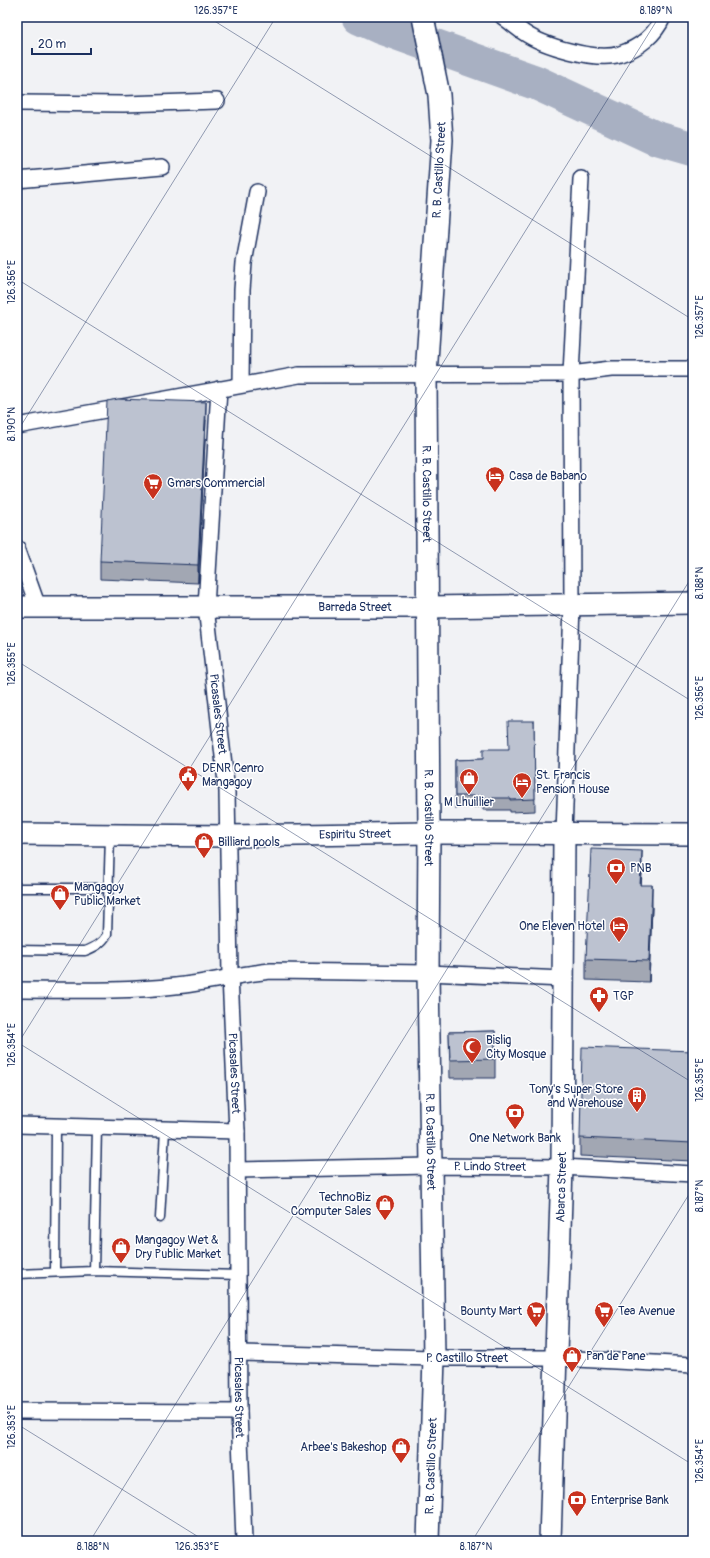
<svg xmlns="http://www.w3.org/2000/svg" width="710" height="1558" font-family="Pangolin,sans-serif">
  <style>
    .lines { fill: none; stroke-linecap: round; stroke-linejoin: round }
    .river { stroke: #a8b0c2; stroke-width: 35 }
    .lane-casing { stroke: #1b2f5e; stroke-width: 11 }
    .street-casing { stroke: #1b2f5e; stroke-width: 18 }
    .secondary-casing { stroke: #1b2f5e; stroke-width: 24 }
    .lane { stroke: #fff; stroke-width: 8 }
    .street { stroke: #fff; stroke-width: 15 }
    .secondary { stroke: #fff; stroke-width: 21 }
    .wall { fill: #a2a7b3; stroke: #1b2f5e }
    .shaded-wall { fill: #848892; stroke: #1b2f5e }
    .building { fill: #bcc2d0; stroke: #1b2f5e }
    .ticks { fill: none; stroke: #1b2f5e; stroke-width: 1; stroke-opacity: 0.45 }
    .labels { text-anchor: middle; stroke-width: 3; stroke-linejoin: round; paint-order: stroke }
    .street-label { font-size: 12px; fill: #1b2f5e; stroke: #fff }
    .poi-label { font-size: 12px; fill: #1b2f5e; stroke: #fff; text-anchor: start }
    .neatline { fill: none; stroke: #1b2f5e; stroke-width: 1.5 }
    .ticks-label { font-size: 10px; text-anchor: middle; fill: #1b2f5e }
  </style>
  <rect width="100%" height="100%" fill="#f1f2f5"/>
  <filter id="ink" filterUnits="userSpaceOnUse"><feTurbulence type="fractalNoise" baseFrequency=".025" numOctaves="2"/><feDisplacementMap in="SourceGraphic" scale="8" xChannelSelector="R" yChannelSelector="G"/><feConvolveMatrix kernelMatrix="1 2 1 2 8 2 1 2 1" color-interpolation-filters="sRGB"/></filter>
  <g filter="url(#ink)">
    <g class="lines">
      <polyline class="river" points="359,17 381,27 537,83 655,138 693,149"/>
      <defs>
        <g id="lane">
          <polyline points="17,888 108,888"/>
          <path d="M17,950L85,951C95,947 101,944 107,935L110,836"/>
          <polyline points="160,1218 165,1130"/>
          <polyline points="94,1271 97,1127"/>
          <polyline points="55,1272 56,1127"/>
          <polyline points="17,1274 94,1271 239,1275"/>
        </g>
        <g id="street">
          <path d="M503,17C510,22 516,27 523,32C543,46 597,62 620,54C639,48 655,35 663,17"/>
          <polyline points="17,103 124,104 217,101"/>
          <polyline points="17,180 162,167"/>
          <polyline points="241,384 242,290 244,263 257,192"/>
          <path id="s1" d="M219,389L206,607L227,791L230,976L237,1131L239,1412L244,1541"/>
          <polyline points="17,426 299,375 571,374 611,369 693,369"/>
          <polyline points="17,548 38,607"/>
          <polyline points="564,834 572,605 571,374 581,179"/>
          <path d="M17,990C69,990 123,992 175,986C208,983 239,974 271,971L428,973L563,979"/>
          <polyline points="17,1125 237,1131"/>
          <path id="s2" d="M238,1170L430,1166L562,1167L693,1174"/>
          <path id="s3" d="M240,1353L434,1358H557L693,1365"/>
          <polyline points="17,1411 239,1412"/>
        </g>
        <g id="secondary">
          <path id="s4" d="M423,17L439,95L442,140L426,375L429,833L428,973L434,1358L428,1541"/>
          <path id="s5" d="M17,607H428L693,603"/>
          <path id="s6" d="M17,834L228,836L429,833L693,834"/>
          <path id="s7" d="M550,1541L562,1167L564,834"/>
        </g>
      </defs>
      <use href="#lane" class="lane-casing"/>
      <use href="#street" class="street-casing"/>
      <use href="#secondary" class="secondary-casing"/>
      <use href="#lane" class="lane"/>
      <use href="#street" class="street"/>
      <use href="#secondary" class="secondary"/>
    </g>
    <g class="wall">
      <polygon points="206,420 198,583 100,579 100,561"/>
      <polygon points="534,721 535,811 510,812 510,810 483,810 483,807 455,808 455,760 483,759 509,749"/>
      <polygon points="642,872 641,885 652,907 649,982 586,980 586,959"/>
      <polygon points="495,1031 495,1078 450,1078 449,1032"/>
      <polygon points="693,1051 693,1161 580,1156 580,1138"/>
    </g>
    <g class="shaded-wall">
      <polygon points="206,402 206,420 198,583 198,565"/>
      <polygon points="642,851 642,872 640,906 640,885"/>
      <polygon points="652,885 652,907 649,982 649,961"/>
    </g>
    <g class="building">
      <polygon points="118,399 206,402 198,565 100,561 107,401"/>
      <polygon points="508,721 534,721 535,799 510,800 510,798 483,798 483,796 455,796 455,760 483,759 483,749 509,749"/>
      <polygon points="591,849 642,851 640,885 652,885 649,961 586,959"/>
      <polygon points="495,1031 495,1059 450,1060 449,1032"/>
      <polygon points="582,1047 693,1051 693,1143 580,1138"/>
    </g>
  </g>
  <path class="ticks" d="M208,17L693,320M17,279L693,702M17,432L276,17M17,661L693,1083M17,1042L693,1465M17,1045L659,17M17,1424L205,1541M90,1541L693,575M472,1541L693,1188"/>
  <defs>
    <symbol id="hotel-pin" viewBox="-11 -11 22 30"><path d="M0 17L-7.5 6A9.5 9.5 0 1 1 7.5 6Z" fill="#c8321e" stroke="#fff"/><path d="M-6-4.5h1.5V1H6V5H4.5V3h-9V5H-6ZM-4 0a1.8 1.8 0 1 1 3.6 0ZM.5 0V-2.5h3Q6-2.5 6 0Z" fill="#fff"/></symbol>
    <symbol id="supermarket-pin" viewBox="-11 -11 22 30"><path d="M0 17L-7.5 6A9.5 9.5 0 1 1 7.5 6Z" fill="#c8321e" stroke="#fff"/><path d="M-6-5.5h2.5l.6 2H6L4.5 2H-2.5L-4.4-4H-6ZM-1.5 3.2a1.3 1.3 0 1 0 .1 0ZM3 3.2a1.3 1.3 0 1 0 .1 0Z" fill="#fff"/></symbol>
    <symbol id="civic-pin" viewBox="-11 -11 22 30"><path d="M0 17L-7.5 6A9.5 9.5 0 1 1 7.5 6Z" fill="#c8321e" stroke="#fff"/><path d="M-.6-6.5H3V-4.5H.6V-3L4-1V1h2V6H-6V1h2V-1L-.6-3ZM-1.2 2.5V6h2.4V2.5Z" fill="#fff"/></symbol>
    <symbol id="shop-pin" viewBox="-11 -11 22 30"><path d="M0 17L-7.5 6A9.5 9.5 0 1 1 7.5 6Z" fill="#c8321e" stroke="#fff"/><path d="M-5-2.5h2.3a2.7 3.5 0 0 1 5.4 0H5L5.5 6h-11ZM-1.5-2.5h3a1.5 2.3 0 0 0-3 0Z" fill="#fff"/></symbol>
    <symbol id="bank-pin" viewBox="-11 -11 22 30"><path d="M0 17L-7.5 6A9.5 9.5 0 1 1 7.5 6Z" fill="#c8321e" stroke="#fff"/><path d="M-6-4H6V4H-6ZM0-2.3a2.3 2.3 0 1 0 0 4.6a2.3 2.3 0 1 0 0-4.6Z" fill="#fff"/></symbol>
    <symbol id="pharmacy-pin" viewBox="-11 -11 22 30"><path d="M0 17L-7.5 6A9.5 9.5 0 1 1 7.5 6Z" fill="#c8321e" stroke="#fff"/><path d="M-2-6h4v4h4v4h-4v4h-4v-4h-4v-4h4Z" fill="#fff"/></symbol>
    <symbol id="mosque-pin" viewBox="-11 -11 22 30"><path d="M0 17L-7.5 6A9.5 9.5 0 1 1 7.5 6Z" fill="#c8321e" stroke="#fff"/><path d="M3.5-4.9A6 6 0 1 0 3.5 4.9A5 5 0 1 1 3.5-4.9Z" fill="#fff"/></symbol>
    <symbol id="building-pin" viewBox="-11 -11 22 30"><path d="M0 17L-7.5 6A9.5 9.5 0 1 1 7.5 6Z" fill="#c8321e" stroke="#fff"/><path d="M-4-6H4V6H1V3H-1V6H-4ZM-2.5-4.3h1.7v1.8h-1.7ZM.8-4.3h1.7v1.8H.8ZM-2.5-1h1.7V.8h-1.7ZM.8-1h1.7V.8H.8Z" fill="#fff"/></symbol>
  </defs>
  <g fill-rule="evenodd">
    <use href="#hotel-pin" x="484" y="465" width="22" height="30"/>
    <use href="#supermarket-pin" x="142" y="472" width="22" height="30"/>
    <use href="#civic-pin" x="177" y="764" width="22" height="30"/>
    <use href="#shop-pin" x="458" y="767" width="22" height="30"/>
    <use href="#hotel-pin" x="511" y="771" width="22" height="30"/>
    <use href="#shop-pin" x="193" y="831" width="22" height="30"/>
    <use href="#bank-pin" x="605" y="857" width="22" height="30"/>
    <use href="#shop-pin" x="49" y="883" width="22" height="30"/>
    <use href="#hotel-pin" x="608" y="915" width="22" height="30"/>
    <use href="#pharmacy-pin" x="588" y="985" width="22" height="30"/>
    <use href="#mosque-pin" x="461" y="1036" width="22" height="30"/>
    <use href="#building-pin" x="626" y="1085" width="22" height="30"/>
    <use href="#bank-pin" x="504" y="1102" width="22" height="30"/>
    <use href="#shop-pin" x="374" y="1193" width="22" height="30"/>
    <use href="#shop-pin" x="110" y="1236" width="22" height="30"/>
    <use href="#supermarket-pin" x="525" y="1300" width="22" height="30"/>
    <use href="#supermarket-pin" x="593" y="1300" width="22" height="30"/>
    <use href="#shop-pin" x="561" y="1345" width="22" height="30"/>
    <use href="#shop-pin" x="390" y="1436" width="22" height="30"/>
    <use href="#bank-pin" x="566" y="1489" width="22" height="30"/>
  </g>
  <g class="labels">
    <g class="street-label">
      <text transform="translate(439 170) rotate(-87)" y="4">R. B. Castillo Street</text>
      <text dy="4" stroke="none"><textPath href="#s4" startOffset="479">R. B. Castillo Street</textPath></text>
      <text dy="4" stroke="none"><textPath href="#s5" startOffset="338">Barreda Street</textPath></text>
      <text dy="4" stroke="none"><textPath href="#s1" startOffset="326">Picasales Street</textPath></text>
      <text dy="4" stroke="none"><textPath href="#s4" startOffset="803">R. B. Castillo Street</textPath></text>
      <text dy="4" stroke="none"><textPath href="#s6" startOffset="338">Espiritu Street</textPath></text>
      <text dy="4" stroke="none"><textPath href="#s1" startOffset="686">Picasales Street</textPath></text>
      <text dy="4" stroke="none"><textPath href="#s4" startOffset="1127">R. B. Castillo Street</textPath></text>
      <text dy="4" stroke="none"><textPath href="#s2" startOffset="252">P. Lindo Street</textPath></text>
      <text dy="4" stroke="none"><textPath href="#s7" startOffset="354">Abarca Street</textPath></text>
      <text dy="4" stroke="none"><textPath href="#s3" startOffset="227">P. Castillo Street</textPath></text>
      <text dy="4" stroke="none"><textPath href="#s1" startOffset="1010">Picasales Street</textPath></text>
      <text transform="translate(431 1466) rotate(-88)" y="4">R. B. Castillo Street</text>
    </g>
    <g class="poi-label">
      <text x="509" y="480">Casa de Babano</text>
      <text x="167" y="487">Gmars Commercial</text>
      <text x="202" y="772">DENR Cenro<tspan x="202" dy="14">Mangagoy</tspan></text>
      <text x="536" y="779">St. Francis<tspan x="536" dy="14">Pension House</tspan></text>
      <text x="469" y="806" text-anchor="middle">M Lhuillier</text>
      <text x="218" y="846">Billiard pools</text>
      <text x="630" y="872">PNB</text>
      <text x="74" y="891">Mangagoy<tspan x="74" dy="14">Public Market</tspan></text>
      <text x="605" y="930" text-anchor="end">One Eleven Hotel</text>
      <text x="613" y="1000">TGP</text>
      <text x="486" y="1044">Bislig<tspan x="486" dy="14">City Mosque</tspan></text>
      <text x="623" y="1093" text-anchor="end">Tony's Super Store<tspan x="623" dy="14">and Warehouse</tspan></text>
      <text x="515" y="1142" text-anchor="middle">One Network Bank</text>
      <text x="371" y="1201" text-anchor="end">TechnoBiz<tspan x="371" dy="14">Computer Sales</tspan></text>
      <text x="135" y="1244">Mangagoy Wet &amp;<tspan x="135" dy="14">Dry Public Market</tspan></text>
      <text x="522" y="1315" text-anchor="end">Bounty Mart</text>
      <text x="618" y="1315">Tea Avenue</text>
      <text x="586" y="1360">Pan de Pane</text>
      <text x="387" y="1451" text-anchor="end">Arbee's Bakeshop</text>
      <text x="591" y="1504">Enterprise Bank</text>
    </g>
  </g>
  <rect width="710" height="1558" fill="none" stroke="#fff" stroke-width="44"/>
  <path d="M32 48v6h59v-6" fill="none" stroke="#1b2f5e" stroke-width="2"/>
  <text x="38" y="48" font-size="12" fill="#1b2f5e" stroke="#ffffff" stroke-width="3" paint-order="stroke">20 m</text>
  <rect x="22" y="22" width="666" height="1514" class="neatline"/>
  <g class="ticks-label">
    <text x="216" y="14">126.357°E</text>
    <text x="656" y="14">8.189°N</text>
    <text transform="translate(11 282) rotate(-90)" y="4">126.356°E</text>
    <text transform="translate(699 317) rotate(-90)" y="4">126.357°E</text>
    <text transform="translate(11 424) rotate(-90)" y="4">8.190°N</text>
    <text transform="translate(699 583) rotate(-90)" y="4">8.188°N</text>
    <text transform="translate(11 664) rotate(-90)" y="4">126.355°E</text>
    <text transform="translate(699 698) rotate(-90)" y="4">126.356°E</text>
    <text transform="translate(11 1045) rotate(-90)" y="4">126.354°E</text>
    <text transform="translate(699 1080) rotate(-90)" y="4">126.355°E</text>
    <text transform="translate(699 1196) rotate(-90)" y="4">8.187°N</text>
    <text transform="translate(11 1427) rotate(-90)" y="4">126.353°E</text>
    <text transform="translate(699 1461) rotate(-90)" y="4">126.354°E</text>
    <text x="93" y="1550">8.188°N</text>
    <text x="197" y="1550">126.353°E</text>
    <text x="476" y="1550">8.187°N</text>
  </g>
</svg>
